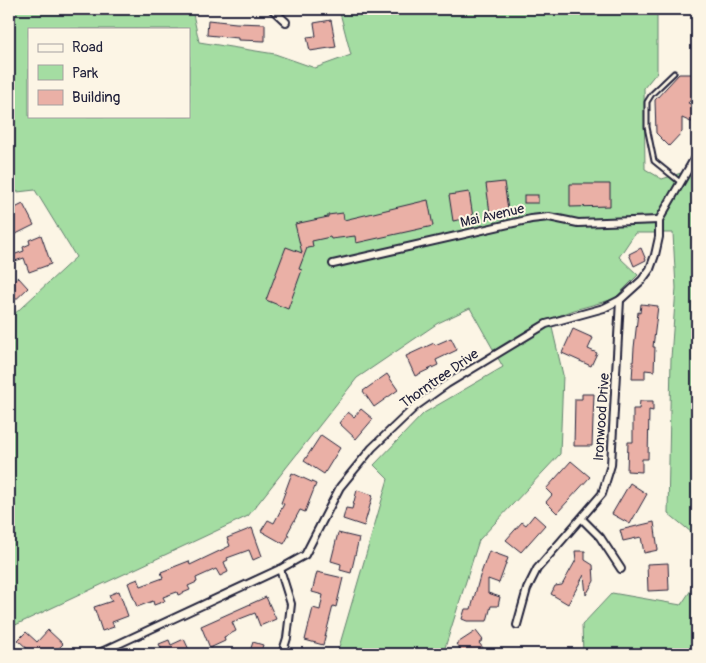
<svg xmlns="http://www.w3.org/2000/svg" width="706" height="663" font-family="Pangolin,sans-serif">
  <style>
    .green { fill: #a4dda2; stroke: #63806e; fill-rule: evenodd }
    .building { fill: #eab0a6; stroke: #22223b }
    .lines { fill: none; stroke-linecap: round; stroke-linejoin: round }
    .lane-casing { stroke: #22223b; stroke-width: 7 }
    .street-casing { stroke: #22223b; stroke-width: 10 }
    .lane { stroke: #fcf5e5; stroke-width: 3 }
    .street { stroke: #fcf5e5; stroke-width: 6 }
    .labels { text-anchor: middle; stroke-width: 4; stroke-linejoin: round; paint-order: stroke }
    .street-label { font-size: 14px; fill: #22223b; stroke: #fcf5e5 }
  </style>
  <rect width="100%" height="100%" fill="#fcf5e5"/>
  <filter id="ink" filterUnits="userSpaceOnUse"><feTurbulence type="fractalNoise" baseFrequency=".02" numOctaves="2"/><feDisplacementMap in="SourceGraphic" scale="10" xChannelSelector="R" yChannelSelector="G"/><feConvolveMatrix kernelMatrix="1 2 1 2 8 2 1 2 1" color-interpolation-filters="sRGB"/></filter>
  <g filter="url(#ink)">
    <g class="green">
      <path d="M9,9H190L193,14L199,42L275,54L315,68L351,55L339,9H657V72L644,88L645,169L662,179L697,168V537L668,513L671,358L676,288L673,233H635L619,257L638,275L614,299L574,310L550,319L563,375L560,454L479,540L443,654H337L388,479L374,465L424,413L503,367L470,308L438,323L357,378L248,516L9,628V319L76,257L35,190L9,193ZM29,29H189V116H29Z"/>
      <polygon points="697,581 697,654 583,654 582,625 612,593 681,605"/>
    </g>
    <g class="building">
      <polygon points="208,20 236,23 265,24 265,41 238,40 238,38 207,35"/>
      <polygon points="331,20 336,47 310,51 307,37 316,36 314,23"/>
      <polygon points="679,74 697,74 697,93 688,103 697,107 697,120 691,122 682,118 682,132 669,146 656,133 655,100"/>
      <polygon points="504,182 508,210 490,213 486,184"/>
      <polygon points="570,184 610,184 610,206 570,207"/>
      <polygon points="469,192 473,217 453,221 449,195"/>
      <rect x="524" y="195" width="14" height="8"/>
      <polygon points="428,200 433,226 356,243 355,236 331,239 330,237 312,241 313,247 307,248 299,269 302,270 288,309 266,300 286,247 302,253 295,224 328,217 328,215 343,213 344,220"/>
      <polygon points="23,204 34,225 12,236 9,229 9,211"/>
      <polygon points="41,235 51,264 29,272 24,258 15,261 13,255 24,251 23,247 30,244 29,240"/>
      <polygon points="641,248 646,260 634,266 629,254"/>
      <polygon points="9,275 13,281 18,277 28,288 9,306"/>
      <polygon points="641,304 658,306 653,347 655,347 654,371 645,370 645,379 632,379 634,348 638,312 640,313"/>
      <polygon points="573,329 593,338 588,349 597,353 591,366 562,353"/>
      <polygon points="451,338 457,350 436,360 438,365 415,376 406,356 434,343 435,345"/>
      <polygon points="387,374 398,390 374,407 363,391"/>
      <polygon points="582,394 594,394 592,446 574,446 575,399 582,399"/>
      <polygon points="640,401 653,401 653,411 649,410 648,459 642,459 642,472 627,471 628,442 633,442 633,409 639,409"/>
      <polygon points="361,409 373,419 356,439 339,423 348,412 354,417"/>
      <polygon points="321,435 340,448 324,474 304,461"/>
      <polygon points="571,461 590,477 557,513 546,502 552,495 546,489"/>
      <polygon points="292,473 316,484 305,512 300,510 287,534 289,535 284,544 261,531 268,520 274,523 284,504 281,503"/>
      <polygon points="630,483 647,494 630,524 612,514"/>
      <polygon points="357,490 373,495 364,526 343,519 346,508 352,509"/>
      <polygon points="534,515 545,525 521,552 506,540 522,522 526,525"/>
      <polygon points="654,522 658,550 644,553 641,537 623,541 620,530"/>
      <polygon points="252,528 262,556 253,560 249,550 227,558 228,560 224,562 228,572 220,576 216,569 196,578 197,582 188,586 190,590 178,595 177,592 163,597 165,601 154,605 153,601 137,607 128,583 138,579 141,586 163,578 161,572 189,561 190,565 230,546 227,538"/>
      <polygon points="338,533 359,538 351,573 340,570 341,564 331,561"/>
      <polygon points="489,551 508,558 499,583 488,579 488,593 500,597 498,606 491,606 487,621 467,621 462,619 465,609 471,609 480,576"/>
      <polygon points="575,551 585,551 585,560 593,565 594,581 586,595 584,575 568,604 551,594 555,586 562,585 576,560"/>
      <polygon points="668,563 669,590 648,591 647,564"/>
      <polygon points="317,572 343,578 336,607 333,606 323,645 305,640 313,608 320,610 323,595 312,592"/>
      <polygon points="119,591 128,616 112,622 114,627 102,631 94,607 112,601 109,595"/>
      <polygon points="266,597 276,619 260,626 255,613 232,622 236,631 224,637 225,641 210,648 201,626"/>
      <polygon points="48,630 63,644 53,654 33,654 18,640 26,632 37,642"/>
      <polygon points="476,631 483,640 479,643 488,654 464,654 456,644"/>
      <polygon points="184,639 191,654 164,654 159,644 169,640 171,645"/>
      <polygon points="253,642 263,645 260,654 249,654"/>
    </g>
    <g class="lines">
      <defs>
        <polyline id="lane" points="674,73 652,94 647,102 647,127 654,161 680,182"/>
        <g id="street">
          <polyline points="272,9 286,22"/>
          <polyline points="333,264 531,219 549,217 578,223 659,220"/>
          <polyline points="582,519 600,537 621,569"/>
          <polyline points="280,569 291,604 287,638 282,654"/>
          <polyline points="517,625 527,589 537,569 602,494 611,465 620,300"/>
          <polyline points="97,654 280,569 305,555 340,487 372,448 416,406 447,384 546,324 604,308 620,300 642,280 650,269 655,255 659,237 659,220 693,161 697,160"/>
        </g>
      </defs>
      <use href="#lane" class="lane-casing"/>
      <use href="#street" class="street-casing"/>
      <use href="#lane" class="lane"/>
      <use href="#street" class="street"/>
    </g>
  </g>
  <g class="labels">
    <g class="street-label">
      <text transform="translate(492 215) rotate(-13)" y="5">Mai Avenue</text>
      <text transform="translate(439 378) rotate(-35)" y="5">Thorntree Drive</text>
      <text transform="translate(601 417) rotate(-86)" y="5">Ironwood Drive</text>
    </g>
  </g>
  <rect width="706" height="663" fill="none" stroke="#fcf5e5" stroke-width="30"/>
  <rect x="15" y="15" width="676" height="633" fill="none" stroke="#22223b" stroke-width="2" filter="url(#ink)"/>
  <rect x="28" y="28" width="162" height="90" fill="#fcf5e5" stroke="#a5a1a1"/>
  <rect x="38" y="44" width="25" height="8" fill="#fcf5e5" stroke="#a5a1a1"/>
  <text x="72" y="52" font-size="15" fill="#22223b">Road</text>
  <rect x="38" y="65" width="25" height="15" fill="#a4dda2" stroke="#a5a1a1"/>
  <text x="72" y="78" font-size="15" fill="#22223b">Park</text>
  <rect x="38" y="90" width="25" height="15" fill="#eab0a6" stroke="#a5a1a1"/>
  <text x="72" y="102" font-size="15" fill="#22223b">Building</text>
</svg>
